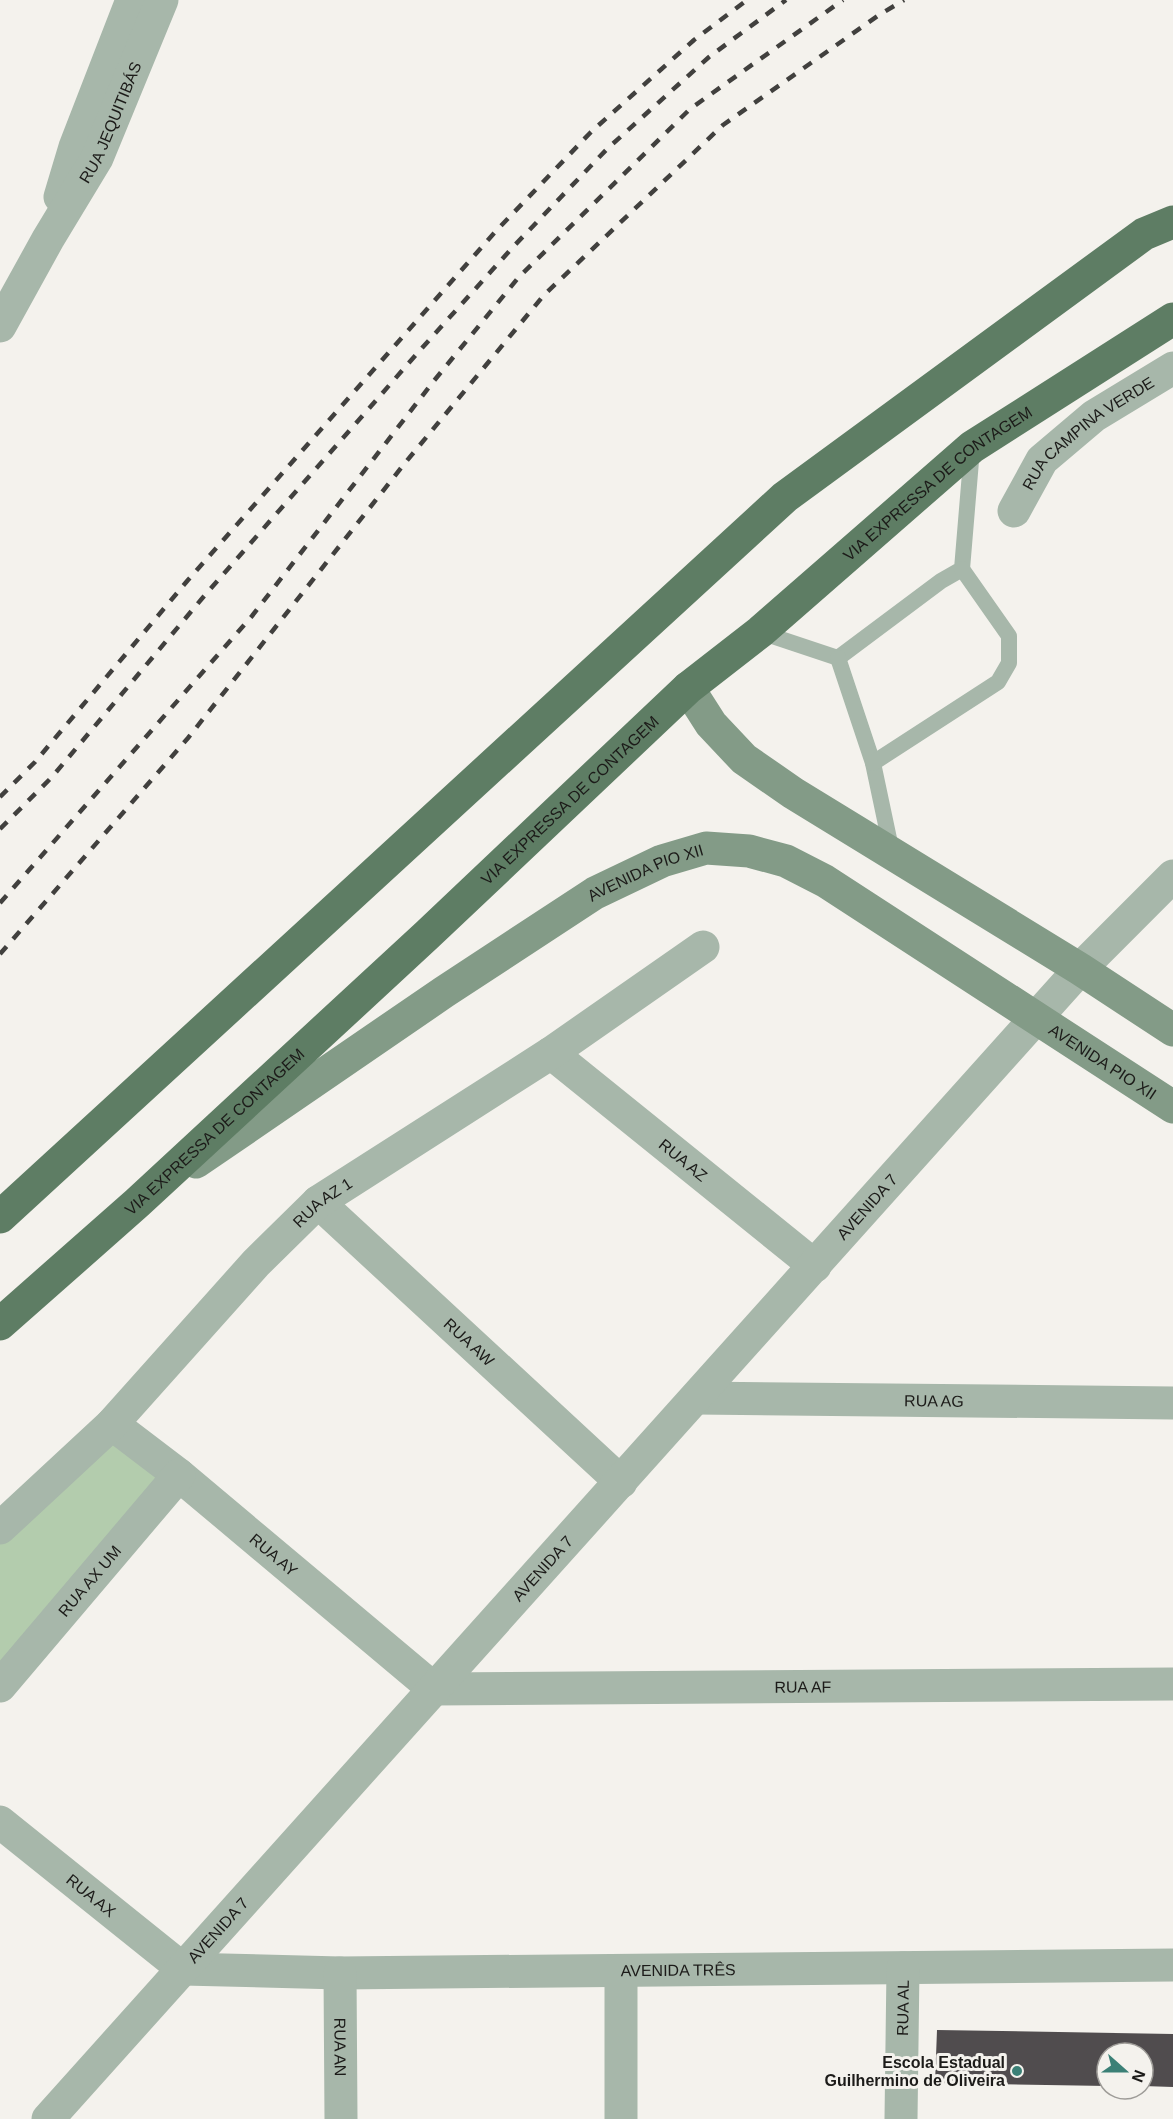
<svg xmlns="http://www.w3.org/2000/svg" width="1173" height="2119" font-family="Helvetica,sans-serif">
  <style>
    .green { fill: #b3ccad }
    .building { fill: #504c4e }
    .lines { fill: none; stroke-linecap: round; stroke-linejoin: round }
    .service { stroke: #a7b7aa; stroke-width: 16 }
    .minor { stroke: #a7b7aa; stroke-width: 33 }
    .secondary { stroke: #839b87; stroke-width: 33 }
    .trunk { stroke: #5e7d64; stroke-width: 33 }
    .rail { stroke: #41403e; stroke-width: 4.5; stroke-dasharray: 10 10; stroke-linecap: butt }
    .poi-dot { fill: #3b8076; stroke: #f4f2ed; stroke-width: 2 }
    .labels { text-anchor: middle; stroke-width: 6; stroke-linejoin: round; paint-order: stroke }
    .street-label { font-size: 16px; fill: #1c1b19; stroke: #f4f2ed }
    .poi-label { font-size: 16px; font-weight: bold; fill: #1c1b19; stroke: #f4f2ed; text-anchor: end }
  </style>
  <rect width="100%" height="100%" fill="#f4f2ed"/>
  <polygon class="green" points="118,1429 176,1476 0,1682 0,1536"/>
  <polygon class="building" points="937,2030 1173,2034 1173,2087 1143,2086 1143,2053 1107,2053 1107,2086 935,2083"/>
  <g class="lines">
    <g class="service">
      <polyline points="760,632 838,658 941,581 962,569 972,449"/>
      <polyline points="838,658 873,763 892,853"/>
      <polyline points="873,763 998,682 1009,663 1009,636 962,569"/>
    </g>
    <g class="minor">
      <polyline points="60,197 75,147 132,0"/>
      <path id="s1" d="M0,326L48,239L97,158L162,0"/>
      <path id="s2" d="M1014,511L1042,460L1094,416L1173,368"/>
      <path id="s3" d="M551,1053L815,1266"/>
      <path id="s4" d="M318,1202L621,1482"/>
      <path id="s5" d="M696,1398L1173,1403"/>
      <path id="s6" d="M112,1424L179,1475L434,1689L1173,1684"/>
      <path id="s7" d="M0,1528L112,1424L256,1263L318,1202L551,1053L703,947"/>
      <path id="s8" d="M0,1686L179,1475"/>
      <path id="s9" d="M0,1822L183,1969L340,1973L1173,1965"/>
      <polyline points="621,1971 621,2119"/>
      <path id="s10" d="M340,1973L341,2119"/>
      <path id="s11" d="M48,2119L1080,969L1173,876"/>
      <path id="s12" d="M901,2119L903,1968"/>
    </g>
    <g class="secondary">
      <polyline points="688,688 711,724 744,759 793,793 1080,969 1173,1030"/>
      <path id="s13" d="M196,1162L444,992L595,893L662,861L706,848L749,851L786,861L825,881L1173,1107"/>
    </g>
    <g class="trunk">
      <polyline points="0,1217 785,497 1144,234 1173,222"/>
      <path id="s14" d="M0,1324L137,1203L427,935L688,688L760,632L972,447L1173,319"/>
    </g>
    <g class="rail">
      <polyline points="0,797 35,762 188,580 496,231 591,132 694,40 747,0"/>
      <polyline points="0,829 52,777 205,595 422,348 513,247 607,149 709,57 786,0"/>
      <polyline points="0,903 252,616 433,382 518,278 690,109 843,0"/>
      <polyline points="0,954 188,738 405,463 544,295 723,125 879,15 904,0"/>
    </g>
  </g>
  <circle class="poi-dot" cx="1017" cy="2071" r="6"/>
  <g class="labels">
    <g class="street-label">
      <text dy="6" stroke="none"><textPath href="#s1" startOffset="232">RUA JEQUITIBÁS</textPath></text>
      <text dy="6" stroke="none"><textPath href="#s2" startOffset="110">RUA CAMPINA VERDE</textPath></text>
      <text dy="6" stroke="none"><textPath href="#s14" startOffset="1260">VIA EXPRESSA DE CONTAGEM</textPath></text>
      <text dy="6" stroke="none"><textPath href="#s14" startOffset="774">VIA EXPRESSA DE CONTAGEM</textPath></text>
      <text dy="6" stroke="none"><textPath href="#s13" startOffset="536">AVENIDA PIO XII</textPath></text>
      <text dy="6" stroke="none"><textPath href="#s13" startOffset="1058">AVENIDA PIO XII</textPath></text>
      <text dy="6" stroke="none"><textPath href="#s14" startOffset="288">VIA EXPRESSA DE CONTAGEM</textPath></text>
      <text dy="6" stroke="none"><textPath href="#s3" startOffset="170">RUA AZ</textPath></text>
      <text dy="6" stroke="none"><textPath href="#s7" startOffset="459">RUA AZ 1</textPath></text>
      <text dy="6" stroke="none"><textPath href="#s11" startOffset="1226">AVENIDA 7</textPath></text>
      <text dy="6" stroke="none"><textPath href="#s4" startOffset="206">RUA AW</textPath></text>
      <text dy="6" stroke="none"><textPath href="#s5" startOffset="238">RUA AG</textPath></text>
      <text dy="6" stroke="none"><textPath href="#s6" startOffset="208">RUA AY</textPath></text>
      <text dy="6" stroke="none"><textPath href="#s11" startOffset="740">AVENIDA 7</textPath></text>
      <text dy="6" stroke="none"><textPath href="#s8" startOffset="138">RUA AX UM</textPath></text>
      <text dy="6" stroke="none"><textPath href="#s6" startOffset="786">RUA AF</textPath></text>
      <text dy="6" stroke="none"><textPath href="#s9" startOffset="117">RUA AX</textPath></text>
      <text dy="6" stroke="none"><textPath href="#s11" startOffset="254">AVENIDA 7</textPath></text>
      <text dy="6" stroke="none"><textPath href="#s9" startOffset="730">AVENIDA TRÊS</textPath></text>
      <text dy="6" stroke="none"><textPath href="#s12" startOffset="111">RUA AL</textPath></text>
      <text dy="6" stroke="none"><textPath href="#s10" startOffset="74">RUA AN</textPath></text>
    </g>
    <g class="poi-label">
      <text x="1005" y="2068">Escola Estadual<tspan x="1005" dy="18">Guilhermino de Oliveira</tspan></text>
    </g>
  </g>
  <g transform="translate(1125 2071) rotate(111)"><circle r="28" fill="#f4f2ed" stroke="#9e9c98" stroke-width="1.5"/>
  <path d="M0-4.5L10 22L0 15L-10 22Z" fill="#3b8076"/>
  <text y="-9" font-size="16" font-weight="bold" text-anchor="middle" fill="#1c1b19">N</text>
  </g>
</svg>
